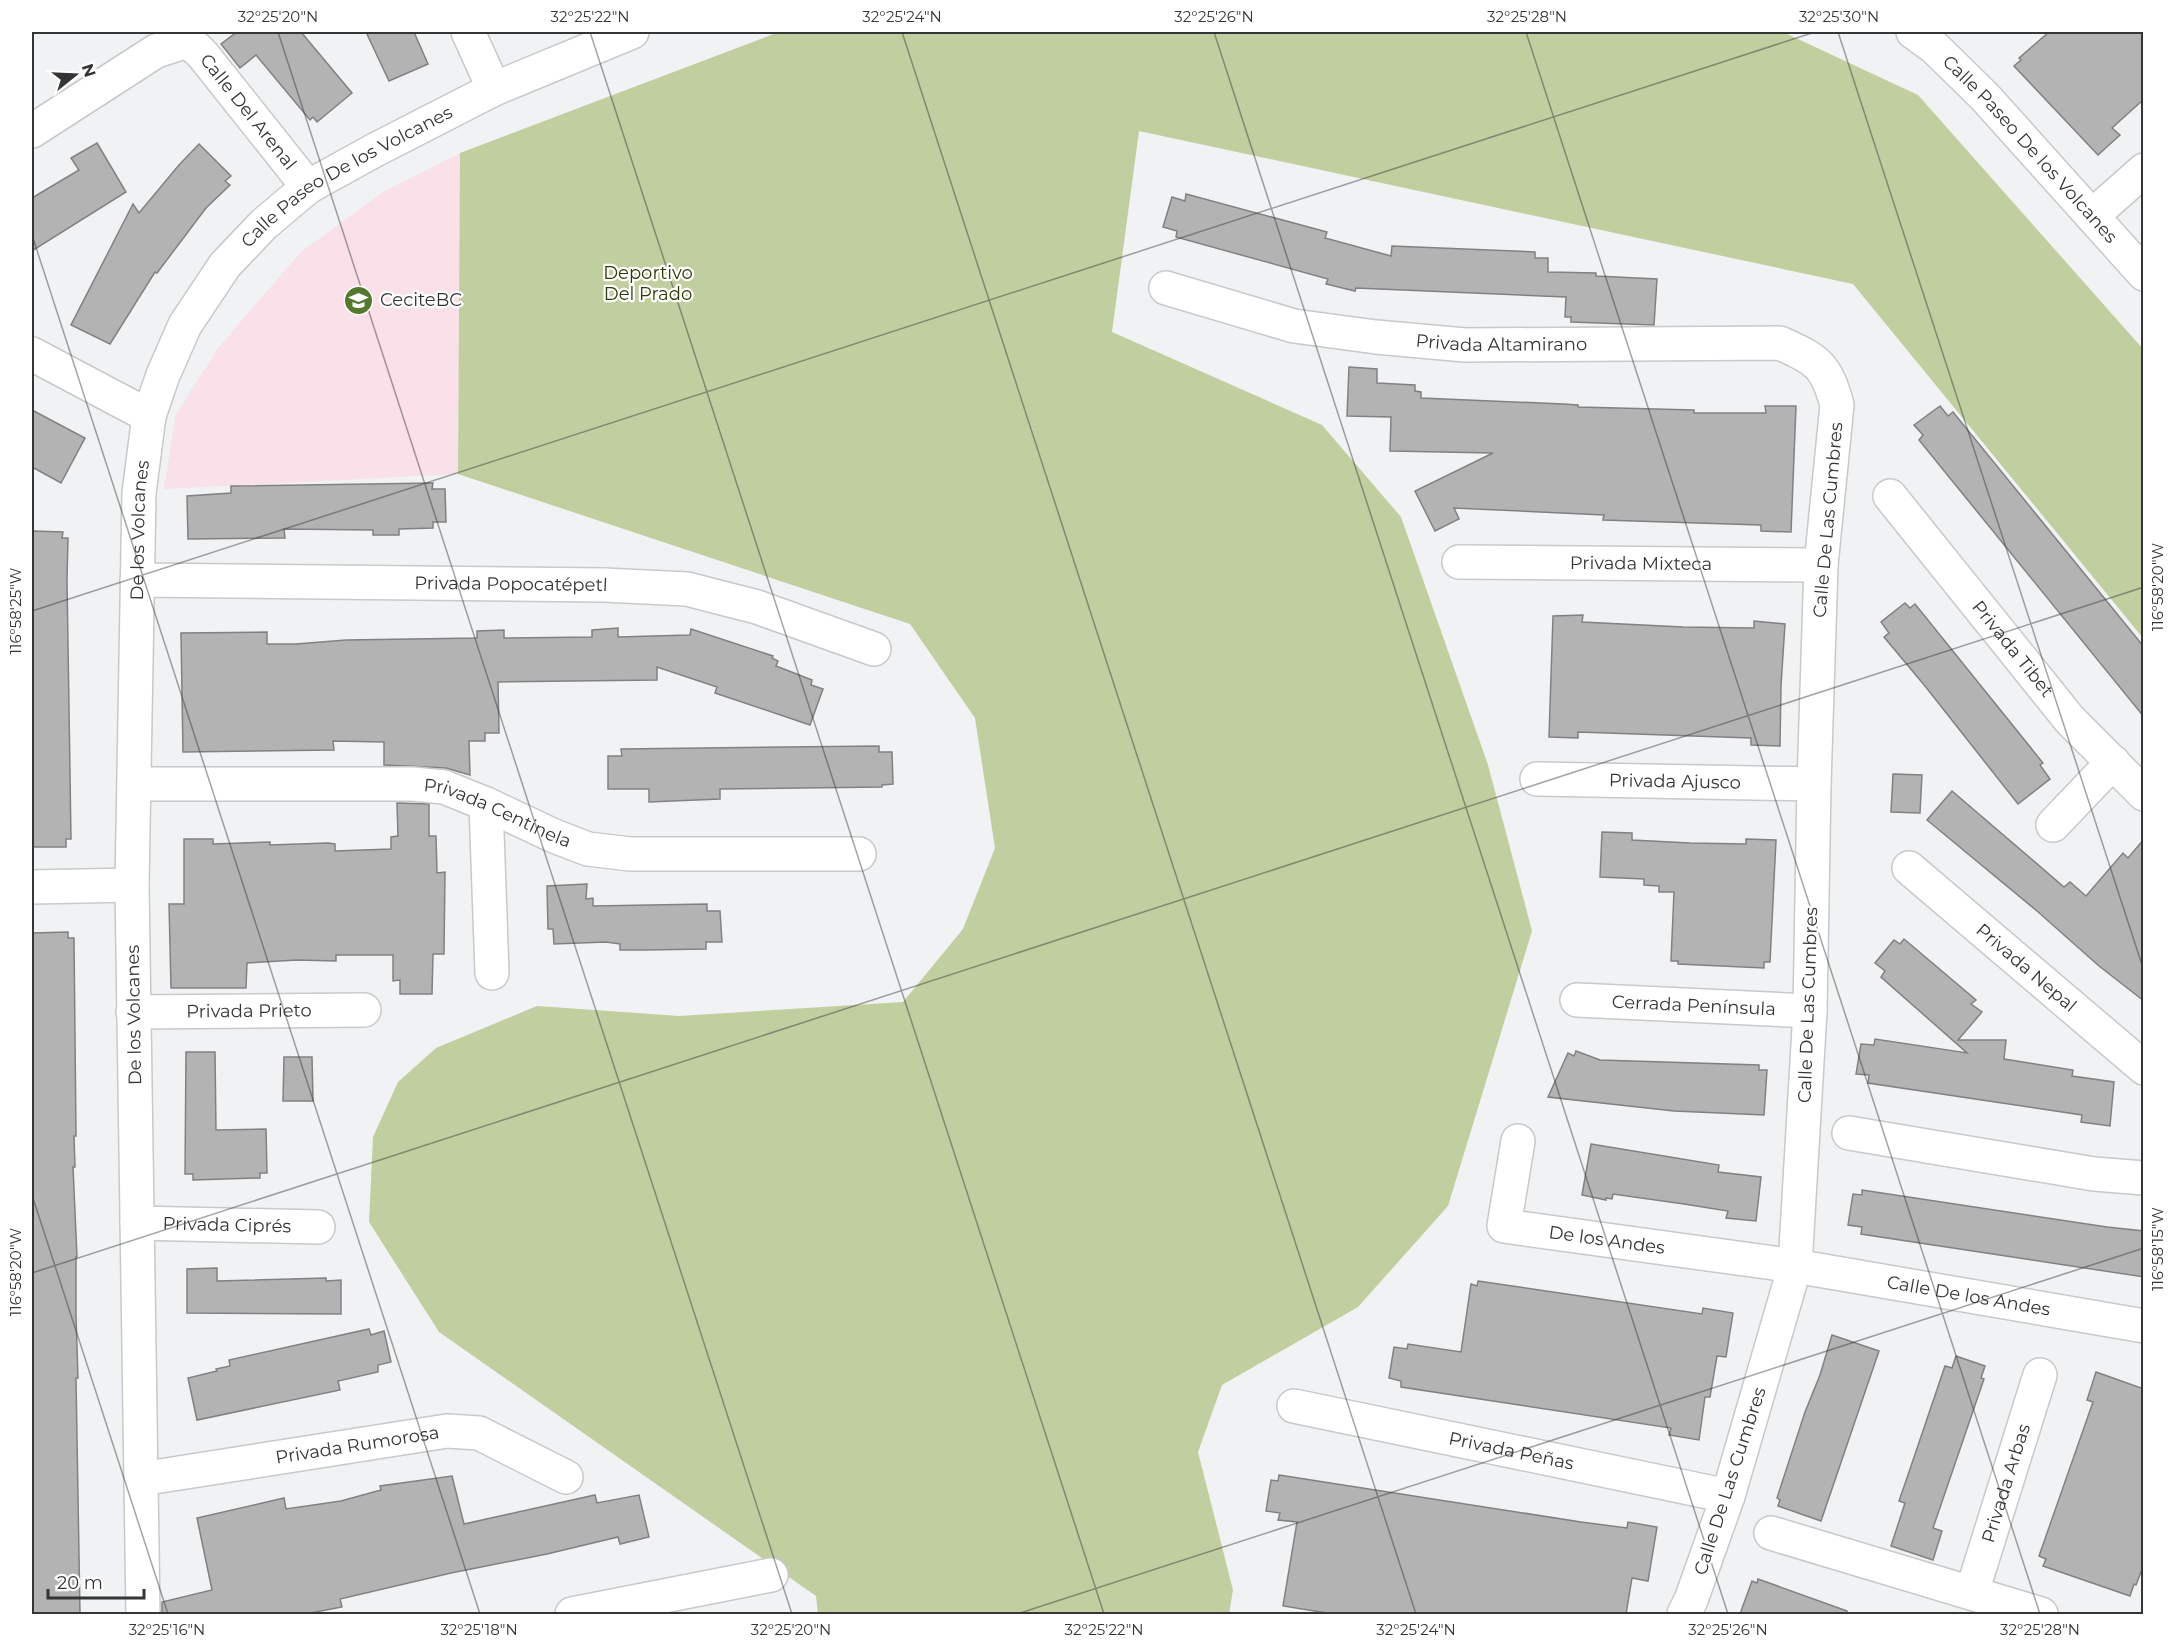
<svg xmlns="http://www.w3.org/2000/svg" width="2175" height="1646" font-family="Montserrat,sans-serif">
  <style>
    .education { fill: #f9e0e9 }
    .green { fill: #c1ce9f }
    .building { fill: #b4b3b4; stroke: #828182; stroke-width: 1.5 }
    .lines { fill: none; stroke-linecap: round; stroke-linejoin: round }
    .minor-casing { stroke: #c7c9ca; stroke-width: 36 }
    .minor { stroke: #fff; stroke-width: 33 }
    .ticks { fill: none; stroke: #343535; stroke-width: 1.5; stroke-opacity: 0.45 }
    .labels { text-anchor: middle; stroke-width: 4.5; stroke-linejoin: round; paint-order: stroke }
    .street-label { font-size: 18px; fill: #343535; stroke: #fff }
    .park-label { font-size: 18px; fill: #303a07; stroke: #fff }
    .poi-label { font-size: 18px; fill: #343535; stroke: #fff; text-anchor: start }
    .neatline { fill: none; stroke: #343535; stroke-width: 2 }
    .ticks-label { font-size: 15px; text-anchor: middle; fill: #343535 }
  </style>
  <rect width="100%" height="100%" fill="#f0f2f3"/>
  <polygon class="education" points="460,153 458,474 164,489 176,414 218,348 301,252 383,192"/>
  <polygon class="green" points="779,32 1783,32 1918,95 2143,349 2143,638 1853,284 1139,131 1112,332 1322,425 1401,517 1488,765 1532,931 1448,1206 1358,1307 1222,1385 1198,1452 1233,1590 1229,1614 818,1614 816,1596 439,1332 369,1222 373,1137 398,1082 436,1048 537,1006 679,1016 903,1002 963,929 995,848 975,718 910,624 458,474 460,153"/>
  <g class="building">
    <polygon points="237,32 301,32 352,93 317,122 313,117 310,120 256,55 240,68 221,44"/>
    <polygon points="366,32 414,32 428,64 389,81"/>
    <polygon points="2049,32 2144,32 2144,99 2112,128 2120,135 2098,155 2014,66 2021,60 2019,58"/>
    <polygon points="97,143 126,192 32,251 32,198 79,170 71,158"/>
    <polygon points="199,144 231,176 225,181 230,185 206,208 157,273 155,272 110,344 71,325 133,204 139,213 179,165"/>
    <polygon points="1186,194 1327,232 1325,238 1391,256 1392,246 1535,252 1535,258 1548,258 1548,272 1596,273 1596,276 1657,279 1654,325 1571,322 1571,317 1565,317 1566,297 1356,288 1355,291 1326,284 1328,279 1176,237 1177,231 1163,227 1172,197 1185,201"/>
    <polygon points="1349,367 1377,369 1377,383 1415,385 1415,391 1421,392 1421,398 1563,404 1578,405 1578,407 1694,410 1694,413 1766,413 1765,406 1796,406 1791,532 1761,531 1761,525 1603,520 1604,515 1454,508 1459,519 1435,531 1415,491 1493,453 1390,451 1391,417 1347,416"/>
    <polygon points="1940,406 1948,416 1953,412 2144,647 2144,717 1919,440 1923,435 1914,425"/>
    <polygon points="32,410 85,438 61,483 32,467"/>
    <polygon points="433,483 432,489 445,489 446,522 433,522 433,528 399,529 399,535 373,535 373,530 284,529 285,538 188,539 187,496 231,493 231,486"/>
    <polygon points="32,531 63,532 62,538 68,538 67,579 71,839 66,839 66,847 32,847"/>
    <polygon points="1905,603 1910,608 1915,604 2043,763 2040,765 2050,779 2018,804 1925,686 1884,637 1889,633 1881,622"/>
    <polygon points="1583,615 1582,622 1683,627 1754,628 1754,621 1785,624 1781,685 1780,746 1751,745 1751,738 1578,732 1578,738 1549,737 1553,616"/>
    <polygon points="618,628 618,637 690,635 691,629 773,656 772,658 778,661 776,666 812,680 811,685 823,689 810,725 715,693 717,687 657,667 657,680 498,682 499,733 485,733 485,741 469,741 470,775 446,768 384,765 384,742 333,741 334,750 183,752 181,633 267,632 267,644 296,644 346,640 477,638 477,631 504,630 504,638 592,637 592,630"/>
    <polygon points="879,746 879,752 892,752 893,784 882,785 882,787 720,789 720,799 649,802 649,789 608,789 608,756 622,756 621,749"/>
    <polygon points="1893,774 1922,775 1920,813 1891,812"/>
    <polygon points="1952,791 2064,887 2070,882 2086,896 2123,853 2128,858 2144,839 2144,1001 2099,966 2037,911 1927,820"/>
    <polygon points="397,803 429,804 429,836 436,836 437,873 445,872 444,954 433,954 432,994 400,994 400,980 393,981 393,955 336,955 336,961 297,960 247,963 246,988 171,988 169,904 184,904 184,839 213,839 213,844 270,842 270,845 328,843 335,844 335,851 391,849 391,837 398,836"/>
    <polygon points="1602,832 1632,833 1632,840 1690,843 1746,844 1746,839 1776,840 1770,962 1764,962 1764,968 1678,964 1678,961 1671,961 1674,892 1659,892 1659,886 1644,885 1644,879 1600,877"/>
    <polygon points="587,884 586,899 593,898 593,906 707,904 707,911 720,911 722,942 706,942 706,949 644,950 620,950 620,944 606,942 554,944 553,929 548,929 547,886"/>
    <polygon points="68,932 68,938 74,938 76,1136 74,1136 75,1167 73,1167 77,1257 76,1257 76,1317 78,1378 76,1378 80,1614 32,1614 32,933"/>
    <polygon points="1904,939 1976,1000 1971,1004 1982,1012 1958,1040 2006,1040 2004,1059 2073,1070 2072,1076 2114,1082 2110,1126 2081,1122 2082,1115 1868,1083 1869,1075 1856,1074 1861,1044 1874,1045 1875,1039 1967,1053 1881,977 1885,971 1875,963 1894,940 1900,944"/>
    <polygon points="1576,1051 1600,1060 1759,1065 1759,1070 1767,1070 1764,1115 1674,1111 1548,1097 1568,1053 1574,1056"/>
    <polygon points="186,1052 215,1052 216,1130 266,1129 267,1173 260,1173 260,1178 193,1180 193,1174 185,1174"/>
    <polygon points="284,1057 312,1057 313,1101 283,1101"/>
    <polygon points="1591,1144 1719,1165 1718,1172 1761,1177 1756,1221 1726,1218 1728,1211 1684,1204 1613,1194 1612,1199 1606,1198 1606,1200 1582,1195"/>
    <polygon points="1862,1190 2107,1227 2144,1231 2144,1277 1861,1234 1862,1227 1848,1225 1853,1194 1862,1195"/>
    <polygon points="217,1268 217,1281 326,1278 326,1281 341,1280 341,1314 187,1313 187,1269"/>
    <polygon points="1478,1281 1702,1314 1703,1308 1733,1313 1726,1357 1717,1356 1710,1397 1705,1397 1699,1440 1669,1435 1671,1428 1401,1387 1401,1381 1389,1378 1394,1347 1407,1349 1408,1344 1461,1352 1471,1284 1477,1286"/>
    <polygon points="369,1329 371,1335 384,1331 391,1362 378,1365 378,1372 338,1381 340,1390 197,1420 188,1378 217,1371 216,1369 230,1366 229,1360"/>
    <polygon points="1832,1335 1879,1351 1821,1521 1778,1506 1780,1500 1777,1498 1805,1412 1820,1375"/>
    <polygon points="1956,1356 1985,1366 1981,1378 1984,1379 1933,1528 1942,1531 1933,1560 1891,1546 1905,1503 1899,1501 1908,1475 1945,1366 1952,1368"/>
    <polygon points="2096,1372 2144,1389 2144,1564 2136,1585 2134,1584 2130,1596 2043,1566 2046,1559 2039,1556 2093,1402 2087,1400"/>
    <polygon points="1279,1475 1581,1522 1627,1528 1628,1522 1657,1527 1648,1581 1632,1578 1626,1614 1333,1614 1283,1606 1297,1522 1278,1520 1280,1513 1266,1511 1271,1480 1278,1481"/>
    <polygon points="452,1476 464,1524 595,1495 597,1503 639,1495 649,1537 620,1544 618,1537 547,1554 451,1573 340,1599 342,1607 305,1614 162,1614 162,1602 212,1590 197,1518 284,1498 286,1509 341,1501 381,1490 380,1486"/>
    <polygon points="1758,1579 1847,1611 1846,1614 1740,1614 1752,1581 1757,1583"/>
  </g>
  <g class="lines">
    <defs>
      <g id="minor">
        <polyline points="468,32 494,89"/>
        <path id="s1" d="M1913,32L1935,48L1985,97L2144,274"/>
        <path id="s2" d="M32,131L156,51L184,42L195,47L203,55L308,187"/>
        <polyline points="2092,216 2144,170"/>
        <path id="s3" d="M1166,288L1294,326L1376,337L1465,345L1780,343C1817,360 1826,364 1837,405L1821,565L1814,784L1810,1011L1795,1266L1728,1496L1691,1600L1684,1614"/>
        <polyline points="32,354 149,416"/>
        <path id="s4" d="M1890,496L2070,720L2144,794"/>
        <path id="s5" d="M1459,562L1821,565"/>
        <path id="s6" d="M137,580L604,585L687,589L757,607L874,649"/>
        <path id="s7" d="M1537,779L1814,784"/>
        <path id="s8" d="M134,784H413L444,787L486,804L554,836L588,849L630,854H859"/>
        <polyline points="486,804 492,973"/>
        <polyline points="2053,825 2113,762"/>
        <path id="s9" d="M1909,868L2144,1068"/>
        <polyline points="32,887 132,885"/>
        <path id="s10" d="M1577,1000L1810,1011"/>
        <path id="s11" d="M133,1012L364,1010"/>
        <polyline points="1849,1133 2094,1174 2144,1178"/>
        <path id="s12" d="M1518,1141L1504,1226L1795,1266L2144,1326"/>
        <path id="s13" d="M137,1223L318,1227"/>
        <path id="s14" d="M1294,1406L1728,1496"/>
        <path id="s15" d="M141,1479L447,1431L479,1433L566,1477"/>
        <polyline points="1771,1533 2041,1614"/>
        <path id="s16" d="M1972,1592L2040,1375"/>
        <path id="s17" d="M143,1614L132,885L139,493L149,416L163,375L185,325L225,265L264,224L308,187L375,150L494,89L632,32"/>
        <polyline points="572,1614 771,1575"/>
      </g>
    </defs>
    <use href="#minor" class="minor-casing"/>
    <use href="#minor" class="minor"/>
  </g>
  <path class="ticks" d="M278,32L792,1614M590,32L1104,1614M902,32L1416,1614M1214,32L1728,1614M1526,32L2040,1614M1838,32L2144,971M32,235L480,1614M32,611L1815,32M32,1195L168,1614M32,1273L2144,587M1017,1614L2144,1248"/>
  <defs>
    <symbol id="school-disc" viewBox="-11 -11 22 22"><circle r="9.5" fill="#56772e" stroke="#fff"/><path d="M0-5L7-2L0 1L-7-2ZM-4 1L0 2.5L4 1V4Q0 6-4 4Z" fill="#fff"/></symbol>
  </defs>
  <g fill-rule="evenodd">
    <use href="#school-disc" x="342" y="284" width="33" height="33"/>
  </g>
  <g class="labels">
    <g class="street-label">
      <text dy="6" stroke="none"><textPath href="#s2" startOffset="273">Calle Del Arenal</textPath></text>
      <text dy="6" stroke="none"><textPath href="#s1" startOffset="166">Calle Paseo De los Volcanes</textPath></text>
      <text dy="6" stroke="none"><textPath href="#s17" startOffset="1521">Calle Paseo De los Volcanes</textPath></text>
      <text dy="6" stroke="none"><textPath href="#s3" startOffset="342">Privada Altamirano</textPath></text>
      <text transform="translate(1828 520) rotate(-85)" y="6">Calle De Las Cumbres</text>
      <text dy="6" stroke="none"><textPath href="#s17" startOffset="1084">De los Volcanes</textPath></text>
      <text dy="6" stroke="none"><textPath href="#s5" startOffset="182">Privada Mixteca</textPath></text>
      <text dy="6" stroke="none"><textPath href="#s6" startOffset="374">Privada Popocatépetl</textPath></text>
      <text dy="6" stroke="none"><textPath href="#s4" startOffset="196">Privada Tibet</textPath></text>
      <text dy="6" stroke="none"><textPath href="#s7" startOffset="138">Privada Ajusco</textPath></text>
      <text dy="6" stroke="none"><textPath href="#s8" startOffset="369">Privada Centinela</textPath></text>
      <text dy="6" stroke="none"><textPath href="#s9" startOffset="154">Privada Nepal</textPath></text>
      <text dy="6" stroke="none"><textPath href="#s10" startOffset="117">Cerrada Península</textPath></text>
      <text transform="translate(1808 1005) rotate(-88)" y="6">Calle De Las Cumbres</text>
      <text dy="6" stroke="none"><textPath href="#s11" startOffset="116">Privada Prieto</textPath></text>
      <text transform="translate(134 1015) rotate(-91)" y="6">De los Volcanes</text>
      <text dy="6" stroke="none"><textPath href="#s13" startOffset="90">Privada Ciprés</textPath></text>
      <text dy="6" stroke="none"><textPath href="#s12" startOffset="190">De los Andes</textPath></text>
      <text dy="6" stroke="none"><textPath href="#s12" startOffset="556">Calle De los Andes</textPath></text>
      <text dy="6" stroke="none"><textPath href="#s15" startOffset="219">Privada Rumorosa</textPath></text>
      <text dy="6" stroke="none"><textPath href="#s14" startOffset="222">Privada Peñas</textPath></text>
      <text transform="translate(1730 1481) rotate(-72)" y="6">Calle De Las Cumbres</text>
      <text dy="6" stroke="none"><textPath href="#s16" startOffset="114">Privada Arbas</textPath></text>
    </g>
    <g class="park-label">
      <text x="648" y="279">Deportivo<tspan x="648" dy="21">Del Prado</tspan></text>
    </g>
    <g class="poi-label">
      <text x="380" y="306">CeciteBC</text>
    </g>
  </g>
  <rect width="2175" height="1646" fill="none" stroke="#ffffff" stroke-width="66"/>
  <g transform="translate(75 75) rotate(72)" stroke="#ffffff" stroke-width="4.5" paint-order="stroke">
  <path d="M0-4.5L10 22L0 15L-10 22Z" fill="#343535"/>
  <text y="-9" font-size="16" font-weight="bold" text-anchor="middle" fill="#343535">N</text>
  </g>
  <path d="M48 1589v9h96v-9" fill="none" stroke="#343535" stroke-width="3"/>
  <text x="57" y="1589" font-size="18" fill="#343535" stroke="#ffffff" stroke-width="4.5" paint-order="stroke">20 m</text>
  <rect x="33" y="33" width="2109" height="1580" class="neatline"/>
  <g class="ticks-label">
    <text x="278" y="22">32°25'20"N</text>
    <text x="590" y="22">32°25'22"N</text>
    <text x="902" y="22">32°25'24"N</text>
    <text x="1214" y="22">32°25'26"N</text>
    <text x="1527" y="22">32°25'28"N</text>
    <text x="1839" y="22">32°25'30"N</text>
    <text transform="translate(2158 587) rotate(-90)" y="5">116°58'20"W</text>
    <text transform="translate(16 611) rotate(-90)" y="5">116°58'25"W</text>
    <text transform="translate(2158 1249) rotate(-90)" y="5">116°58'15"W</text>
    <text transform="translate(16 1272) rotate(-90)" y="5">116°58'20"W</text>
    <text x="167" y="1635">32°25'16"N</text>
    <text x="479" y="1635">32°25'18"N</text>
    <text x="791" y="1635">32°25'20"N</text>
    <text x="1104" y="1635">32°25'22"N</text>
    <text x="1416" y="1635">32°25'24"N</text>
    <text x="1728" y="1635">32°25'26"N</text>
    <text x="2040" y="1635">32°25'28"N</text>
  </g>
</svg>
